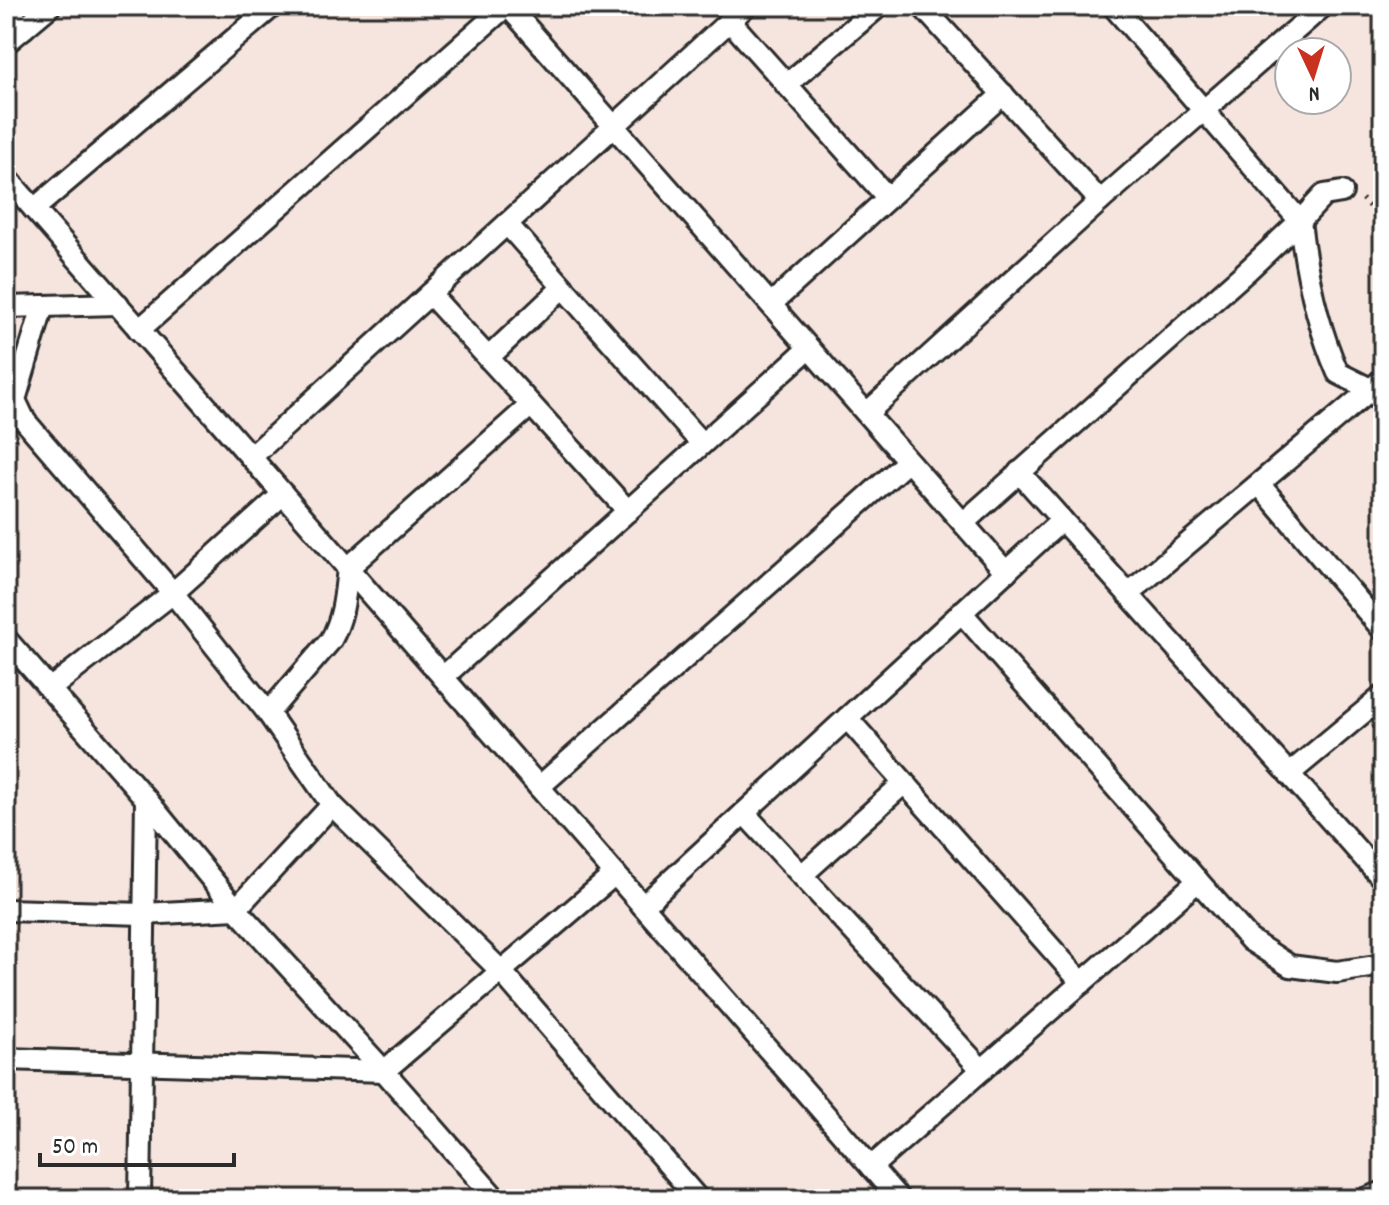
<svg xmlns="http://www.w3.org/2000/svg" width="1389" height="1205" font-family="Dekko,sans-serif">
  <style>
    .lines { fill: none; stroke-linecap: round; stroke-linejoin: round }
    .minor-casing { stroke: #2b2b2b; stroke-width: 26 }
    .path { stroke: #2b2b2b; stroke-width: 5; stroke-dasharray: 2 6; stroke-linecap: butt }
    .minor { stroke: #fff; stroke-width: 20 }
  </style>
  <rect width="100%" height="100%" fill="#f5e5de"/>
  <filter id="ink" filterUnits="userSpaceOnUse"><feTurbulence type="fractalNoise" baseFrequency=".0125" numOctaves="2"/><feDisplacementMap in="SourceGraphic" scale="16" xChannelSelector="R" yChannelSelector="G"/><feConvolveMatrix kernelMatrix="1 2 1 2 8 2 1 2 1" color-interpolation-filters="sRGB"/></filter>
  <g filter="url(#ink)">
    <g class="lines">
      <defs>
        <g id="minor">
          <polyline points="508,6 1006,572"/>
          <polyline points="922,6 1100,201"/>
          <path d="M1113,6L1300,221C1306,273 1317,325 1338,373L1372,390L1383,403"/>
          <polyline points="6,8 24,28"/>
          <polyline points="730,21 888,198"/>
          <polyline points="6,43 50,6"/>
          <polyline points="786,85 879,6"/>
          <polyline points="6,177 899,1199"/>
          <polyline points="34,209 273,6"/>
          <polyline points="507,224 702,444"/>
          <polyline points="430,294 628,511"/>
          <polyline points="771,304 1003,94"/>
          <polyline points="43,306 15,400 25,421 173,593 268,713 332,805 501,971 698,1199"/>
          <polyline points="6,307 118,304"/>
          <polyline points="139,330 506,6"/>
          <polyline points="488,358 562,288"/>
          <polyline points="867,413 1100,201 1323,6"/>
          <polyline points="251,457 746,6"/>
          <polyline points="1019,472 1383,879"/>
          <polyline points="1259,484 1383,630"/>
          <polyline points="963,523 1248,270 1300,221 1324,195 1342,192"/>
          <polyline points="1128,594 1383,379"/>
          <polyline points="961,612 1250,940 1290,966 1337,972 1383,965"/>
          <polyline points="6,639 146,799 236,909 384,1071 496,1199"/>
          <polyline points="443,677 809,348"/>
          <polyline points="51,688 173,593 283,494"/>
          <path d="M268,713L331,640C344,617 345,594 348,568L531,405"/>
          <polyline points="847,718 1082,983"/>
          <polyline points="1289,774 1383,696"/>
          <polyline points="539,787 908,461"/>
          <polyline points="744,813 982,1070"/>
          <polyline points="802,875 904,783"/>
          <polyline points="643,906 1062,520"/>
          <polyline points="6,910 144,914 236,909 332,805"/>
          <polyline points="6,1059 384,1071 615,874"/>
          <polyline points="871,1167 1198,881"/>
          <polyline points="140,1199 146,799"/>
          <polyline points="1365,1199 1383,1192"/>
        </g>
      </defs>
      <use href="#minor" class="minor-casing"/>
      <polyline class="path" points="1362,199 1383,221"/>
      <use href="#minor" class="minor"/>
    </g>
  </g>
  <rect width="1389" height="1205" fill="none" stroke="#fff" stroke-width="32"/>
  <rect x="16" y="16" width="1357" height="1173" fill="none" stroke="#2b2b2b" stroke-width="3" filter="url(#ink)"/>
  <g transform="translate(1313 76) rotate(176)"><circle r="38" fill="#ffffff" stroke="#aaaaaa" stroke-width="2"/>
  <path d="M0-6L14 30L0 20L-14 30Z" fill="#c8321e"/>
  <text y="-12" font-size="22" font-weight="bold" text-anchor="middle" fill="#2b2b2b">N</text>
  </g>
  <path d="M40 1153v12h194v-12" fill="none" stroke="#2b2b2b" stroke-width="4"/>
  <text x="52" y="1153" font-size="24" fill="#2b2b2b" stroke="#ffffff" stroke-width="6" paint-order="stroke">50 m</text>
</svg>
